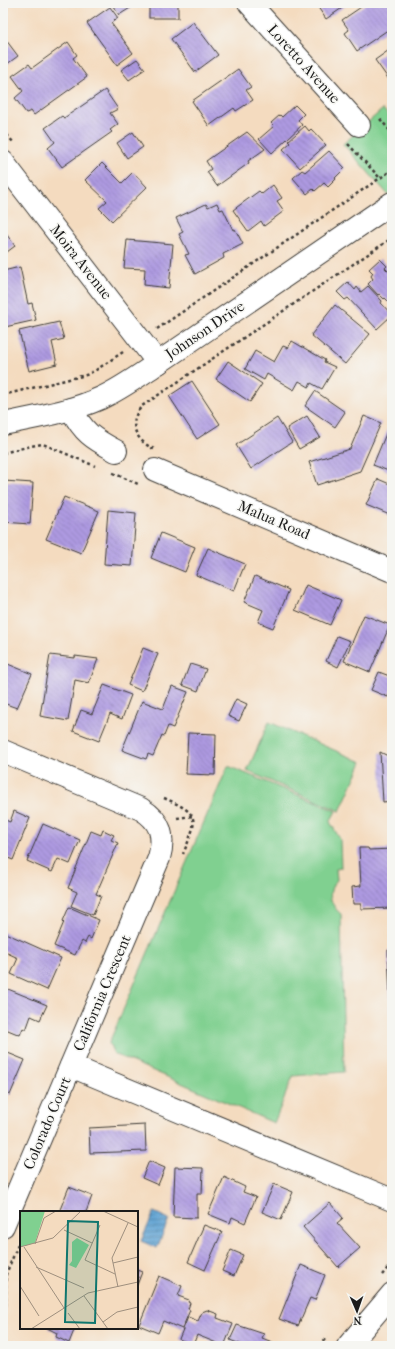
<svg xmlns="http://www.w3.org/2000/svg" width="395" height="1349" font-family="'IM FELL French Canon',serif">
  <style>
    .park { fill: #80d090; stroke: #4e7656 }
    .water { fill: url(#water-rules); stroke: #3d5f77 }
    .building { fill: url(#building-back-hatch) }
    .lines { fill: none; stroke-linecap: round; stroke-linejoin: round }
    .minor-casing { stroke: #3c3934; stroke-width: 24 }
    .path { stroke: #3c3934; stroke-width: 2.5; stroke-dasharray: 3 3; stroke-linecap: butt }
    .minor { stroke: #fff; stroke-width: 22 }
    .labels { text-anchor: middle; stroke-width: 3; stroke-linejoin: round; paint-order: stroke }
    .street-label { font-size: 15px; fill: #1c1c1c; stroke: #f6f6f2 }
    .inset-road { fill: none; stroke: #9e8f7e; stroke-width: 1 }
    .view { fill: #0f766e; fill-opacity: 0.15; stroke: #0f766e; stroke-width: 2 }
    .inset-edge { fill: none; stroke: #1c1c1c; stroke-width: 2 }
  </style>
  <defs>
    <pattern id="water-rules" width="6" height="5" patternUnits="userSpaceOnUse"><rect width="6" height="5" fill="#5ea2d2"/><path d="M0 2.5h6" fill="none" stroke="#4d83aa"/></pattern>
    <pattern id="building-back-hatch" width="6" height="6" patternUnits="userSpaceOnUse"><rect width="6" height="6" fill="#ad9ae1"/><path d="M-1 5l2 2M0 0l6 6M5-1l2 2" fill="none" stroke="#8c7db6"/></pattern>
  </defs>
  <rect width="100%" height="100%" fill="#f6f6f2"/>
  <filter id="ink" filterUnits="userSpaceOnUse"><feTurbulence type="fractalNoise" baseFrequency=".025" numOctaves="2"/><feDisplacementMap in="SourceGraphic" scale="8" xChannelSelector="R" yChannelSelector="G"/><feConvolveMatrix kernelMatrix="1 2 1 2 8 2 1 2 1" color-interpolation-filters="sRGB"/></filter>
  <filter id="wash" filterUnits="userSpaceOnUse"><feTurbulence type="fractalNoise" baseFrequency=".012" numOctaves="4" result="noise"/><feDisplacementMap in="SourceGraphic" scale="16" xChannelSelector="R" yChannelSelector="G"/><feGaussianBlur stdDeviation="0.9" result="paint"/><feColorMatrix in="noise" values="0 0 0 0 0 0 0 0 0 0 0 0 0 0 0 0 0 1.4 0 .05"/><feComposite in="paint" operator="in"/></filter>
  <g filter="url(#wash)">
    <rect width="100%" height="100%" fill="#f4dbbf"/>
    <g class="park">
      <polygon points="383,109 392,120 392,199 343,144"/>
      <polygon points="269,722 362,762 340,811 247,771"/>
      <path d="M228,766L336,811L330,822L340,839L341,868L336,869L337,880C326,891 330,905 341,914L344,1072L293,1076L274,1123L114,1054L109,1043Z"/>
    </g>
    <polygon class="water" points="154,1212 169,1219 157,1248 141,1241"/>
    <g id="blocks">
      <g class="building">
        <polygon points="111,3 134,3 135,5 119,15"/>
        <rect x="149" y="3" width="29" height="15"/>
        <polygon points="315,3 347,3 348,4 326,19"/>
        <polygon points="367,3 392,3 392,27 357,51 345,33 349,30 342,20"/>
        <polygon points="110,7 118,18 111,23 133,53 117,65 87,23"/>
        <polygon points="193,22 218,55 195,72 171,39"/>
        <polygon points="3,36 18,56 3,67"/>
        <polygon points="68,42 77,55 73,58 87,77 34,115 31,111 26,113 15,98 23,91 12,76 29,64 32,68"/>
        <polygon points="392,48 392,84 375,60"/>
        <polygon points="137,59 145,69 129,80 121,70"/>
        <polygon points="238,69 251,87 246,90 253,100 236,111 234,108 209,126 192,101"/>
        <polygon points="105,90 118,109 110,113 118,124 110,130 112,132 62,167 48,148 55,142 45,128 62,116 64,118"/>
        <polygon points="295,105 304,114 298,120 302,125 272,153 259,139 274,126 271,123 280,115 282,117"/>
        <polygon points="305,126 309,131 311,129 326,145 300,168 283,149 290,143 288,141"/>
        <polygon points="133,132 143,147 127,158 117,143"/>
        <polygon points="247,132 265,149 248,161 249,163 217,186 207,172 211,169 206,161"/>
        <polygon points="329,151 345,168 335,178 336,179 328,187 324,183 315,191 313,189 307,194 293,178 302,170 305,172"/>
        <polygon points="102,163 122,183 133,172 147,187 112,221 99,208 107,201 85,180"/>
        <polygon points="273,185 282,198 277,201 284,211 264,226 261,221 248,231 233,210 259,191 262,194"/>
        <polygon points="217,203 220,210 223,209 233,230 235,229 243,244 223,254 224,258 195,274 185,255 189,254 179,234 183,232 176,218 206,204 208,207"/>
        <polygon points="4,231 15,246 3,255 3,232"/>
        <polygon points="127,240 173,244 169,288 144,285 145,269 124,268"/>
        <polygon points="380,259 387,266 385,268 392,275 392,305 385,298 384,299 379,294 378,295 368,284 373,279 371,276 373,273 369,269"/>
        <polygon points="20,267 28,304 32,303 36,320 5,327 3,317 3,271"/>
        <polygon points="348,282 355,290 357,287 361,292 368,286 382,301 381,303 392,315 377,329 348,298 345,300 337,292"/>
        <polygon points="335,305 370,334 345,364 311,335"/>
        <polygon points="59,322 64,339 52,342 57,364 29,371 19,331"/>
        <polygon points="292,341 325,360 324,362 335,367 322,389 311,383 309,387 299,381 294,390 267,374 264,380 245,369 255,351 274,362 283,346 288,348"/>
        <polygon points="228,361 262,384 250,402 216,379"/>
        <polygon points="192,381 220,424 197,439 169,396"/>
        <polygon points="315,391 345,412 335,427 305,406"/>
        <polygon points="307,416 320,437 299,449 287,428"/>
        <polygon points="364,416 381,423 360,471 317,485 309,462 350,449"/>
        <polygon points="277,418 292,442 251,469 236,445"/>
        <polygon points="388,429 392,431 391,472 373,465"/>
        <polygon points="378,479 392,485 392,516 366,505"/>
        <polygon points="4,481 33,483 30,524 3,522"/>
        <polygon points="64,497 99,511 81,553 46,539"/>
        <polygon points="108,510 136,513 132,566 104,564"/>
        <polygon points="161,533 195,547 185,572 151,558"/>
        <polygon points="208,548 245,564 234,591 196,575"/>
        <polygon points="255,576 289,590 273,628 258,622 263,610 244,602"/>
        <polygon points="306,585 341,600 330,625 295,610"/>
        <polygon points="364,615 390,625 370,672 344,661"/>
        <polygon points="337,636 350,641 338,667 326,661"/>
        <polygon points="143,648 158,654 142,691 128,685"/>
        <polygon points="50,655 75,658 75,656 98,659 89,683 75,680 68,721 40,716"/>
        <polygon points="3,662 32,674 17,708 3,703"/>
        <polygon points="190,664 206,669 198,691 182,685"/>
        <polygon points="379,672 392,677 392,688 388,697 371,690"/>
        <polygon points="104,685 131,695 122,719 110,714 99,741 73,731 81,710 92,714"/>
        <polygon points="172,686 188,692 173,728 168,726 164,736 162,735 153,756 148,754 146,759 122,750 142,701 163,709"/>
        <polygon points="236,699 247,704 239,721 228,716"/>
        <polygon points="188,733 216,734 215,775 186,774"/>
        <polygon points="380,752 392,758 392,801 383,802"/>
        <polygon points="14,811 30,818 13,860 3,856 3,819 10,822"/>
        <polygon points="43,824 80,840 70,864 58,859 52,872 27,861"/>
        <polygon points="103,830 114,835 111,840 118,843 96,894 101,896 93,915 71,906 77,892 68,888 91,831 101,835"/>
        <polygon points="359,848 368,848 369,850 392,849 392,908 361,909 361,904 353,904 352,887 361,886"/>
        <polygon points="69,907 99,920 91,939 88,937 85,943 82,941 75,955 54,946 64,922 63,921"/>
        <polygon points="3,932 61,958 47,990 11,974 18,958 3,951"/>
        <polygon points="388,950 392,950 392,1023 391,1023"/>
        <polygon points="3,987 47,1005 40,1020 31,1016 26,1030 23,1028 20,1035 3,1028"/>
        <polygon points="3,1051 25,1060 10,1095 3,1092"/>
        <polygon points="145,1125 146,1151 90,1153 89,1128"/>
        <polygon points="149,1161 165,1168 158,1185 142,1178"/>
        <polygon points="175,1167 203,1168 202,1194 197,1194 197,1218 173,1217"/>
        <polygon points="224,1177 245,1187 243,1192 256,1197 245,1223 232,1217 230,1223 208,1214"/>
        <polygon points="274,1184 293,1192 281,1220 262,1212"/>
        <polygon points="69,1187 92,1196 86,1212 59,1212"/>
        <polygon points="330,1203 343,1218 337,1223 360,1248 338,1267 303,1227"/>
        <polygon points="204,1225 222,1232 205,1270 188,1262"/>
        <polygon points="231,1250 243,1255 234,1276 222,1271"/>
        <polygon points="301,1265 325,1275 315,1300 310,1298 298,1326 279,1319"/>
        <polygon points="137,1270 142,1272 137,1285"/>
        <polygon points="159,1276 182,1286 178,1296 189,1300 188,1302 190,1303 188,1309 190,1310 182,1329 163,1321 158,1333 139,1325"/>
        <polygon points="207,1310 218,1314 217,1318 233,1324 224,1346 197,1335 193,1345 179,1339 188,1317 198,1321 202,1312"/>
        <polygon points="237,1325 264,1334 262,1338 277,1344 277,1346 245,1346 230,1340"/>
        <polygon points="47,1328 75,1328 69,1343 56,1337 57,1333"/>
      </g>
    </g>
  </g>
  <g filter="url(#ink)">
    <use href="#blocks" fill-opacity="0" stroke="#3c3934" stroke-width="1"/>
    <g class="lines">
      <defs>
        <g id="minor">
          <polyline points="249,3 359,125"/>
          <polyline points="3,162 158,363"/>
          <path d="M71,409C84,433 92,438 116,451"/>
          <path d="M3,424C36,417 70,412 101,398C121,389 140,375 158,363L392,203"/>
          <polyline points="155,470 392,571"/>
          <path d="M3,751L141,809C161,821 165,836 159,858L3,1226"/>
          <polyline points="71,1066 392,1200"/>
          <polyline points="348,1346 392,1294"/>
        </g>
      </defs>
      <use href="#minor" class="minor-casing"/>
      <g class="path">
        <polyline points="380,119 392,133"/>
        <polyline points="3,130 13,142"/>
        <polyline points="348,144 380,178"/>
        <polyline points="157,329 392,170"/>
        <polyline points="3,395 86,375 96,370 123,352"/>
        <path d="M154,449C135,440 127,423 142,406L392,238"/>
        <polyline points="3,453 31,446 43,444 95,466"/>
        <polyline points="113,473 138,484"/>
        <path d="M164,798C201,814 198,819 183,854"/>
        <polyline points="177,818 193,816"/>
        <polyline points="382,1275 392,1263"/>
        <polyline points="3,1317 6,1307 6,1274 20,1240"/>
        <polyline points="319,1346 327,1337"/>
      </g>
      <use href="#minor" class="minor"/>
    </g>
  </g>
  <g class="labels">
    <g class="street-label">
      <text transform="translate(304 64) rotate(48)" y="5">Loretto Avenue</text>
      <text transform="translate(81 262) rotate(52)" y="5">Moira Avenue</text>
      <text transform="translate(205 330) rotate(-34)" y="5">Johnson Drive</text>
      <text transform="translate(274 520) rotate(23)" y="5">Malua Road</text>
      <text transform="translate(102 993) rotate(-67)" y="5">California Crescent</text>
      <text transform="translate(47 1123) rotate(-67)" y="5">Colorado Court</text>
    </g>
  </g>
  <g transform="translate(20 1211)">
    <rect width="118" height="118" fill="#f4dbbf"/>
    <path d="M0,0H25L15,32L0,36ZM57,27L69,34L56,57L49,54L52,50V31Z" fill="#80d090"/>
    <path class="inset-road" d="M83,0L118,16M80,14L65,49L95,63M44,19L72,32M15,33L24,7L36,0M0,36L33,27L61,0M4,36L44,97M93,52L118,46M16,56L64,77M0,75L19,105M98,76L92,47L108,12M64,85L88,118M48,102L60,118M83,111L97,101L118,96M11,118L68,82L118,71"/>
    <path class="view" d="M48,10L78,11L75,112L45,111Z"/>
    <rect width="118" height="118" class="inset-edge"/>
  </g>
  <rect width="395" height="1349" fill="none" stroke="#f6f6f2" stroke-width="16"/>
  <g transform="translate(357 1311) rotate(178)" stroke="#f6f6f2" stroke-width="3" paint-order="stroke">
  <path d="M0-3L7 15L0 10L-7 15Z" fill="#1c1c1c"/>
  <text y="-6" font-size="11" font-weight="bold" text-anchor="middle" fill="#1c1c1c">N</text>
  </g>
</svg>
